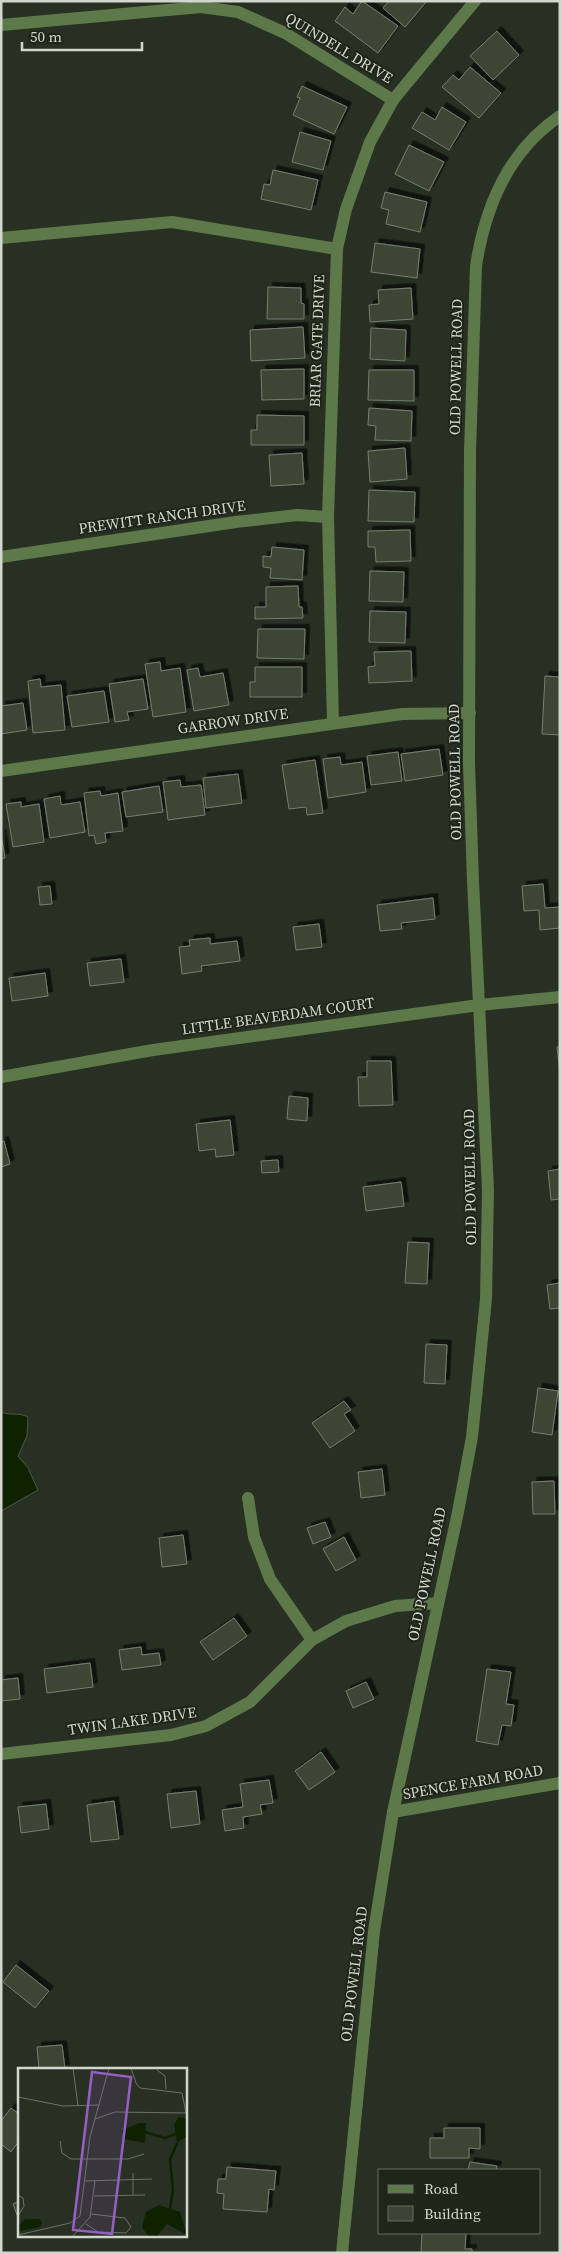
<svg xmlns="http://www.w3.org/2000/svg" width="561" height="2254" font-family="'Source Serif 4',serif">
  <style>
    .water { fill: #0f2200; stroke: #49583e }
    .building { fill: #3c4436; stroke: #767f6f; filter: url(#shadow) }
    .lines { fill: none; stroke-linecap: round; stroke-linejoin: round }
    .minor { stroke: #5e7949; stroke-width: 12 }
    .labels { text-anchor: middle; stroke-width: 4; stroke-linejoin: round; paint-order: stroke }
    .street-label { font-size: 15px; fill: #d1d6ce; stroke: #1f2619 }
    .inset-river { fill: none; stroke: #0f2200; stroke-width: 2.5 }
    .inset-road { fill: none; stroke: #6c7267; stroke-width: 1 }
    .view { fill: #955fc4; fill-opacity: 0.15; stroke: #955fc4; stroke-width: 2.5 }
    .inset-edge { fill: none; stroke: #d1d6ce; stroke-width: 2.5 }
  </style>
  <defs>
    <filter id="shadow"><feDropShadow dx="4.5" dy="-4.5" stdDeviation="0" flood-color="#0009"/></filter>
  </defs>
  <rect width="100%" height="100%" fill="#283023"/>
  <path class="water" d="M1,1412C10,1416 19,1412 28,1417L27,1436L18,1456L28,1468L38,1490L1,1511Z"/>
  <g class="building">
    <polygon points="362,1 398,26 378,53 335,21 345,7 353,14"/>
    <polygon points="389,1 427,1 405,27 383,8"/>
    <polygon points="497,31 519,55 493,80 470,56"/>
    <polygon points="470,67 501,93 479,118 442,87 453,75 459,80"/>
    <polygon points="302,86 347,107 334,134 293,115 300,98 297,97"/>
    <polygon points="442,107 466,122 449,150 412,128 422,112 435,120"/>
    <polygon points="300,132 331,141 323,170 292,162"/>
    <polygon points="409,145 444,162 429,191 395,174"/>
    <polygon points="273,170 318,180 311,210 261,199 264,184 270,185"/>
    <polygon points="385,192 427,202 420,232 386,224 389,210 381,208"/>
    <polygon points="375,243 420,249 417,278 371,272"/>
    <polygon points="268,287 301,288 301,303 304,304 304,319 267,319"/>
    <polygon points="411,288 413,319 370,322 369,305 379,304 378,290"/>
    <polygon points="303,327 305,358 251,361 250,330"/>
    <polygon points="371,328 406,330 405,361 370,359"/>
    <polygon points="304,369 304,399 262,400 261,370"/>
    <polygon points="369,370 414,370 414,401 368,400"/>
    <polygon points="369,408 412,411 411,441 375,440 376,426 368,425"/>
    <polygon points="257,415 304,416 304,445 251,445 251,430 257,430"/>
    <polygon points="405,448 407,479 370,482 368,451"/>
    <polygon points="302,453 304,484 271,486 269,455"/>
    <polygon points="369,490 415,492 414,522 368,521"/>
    <polygon points="410,530 411,561 376,562 375,547 368,547 368,531"/>
    <polygon points="272,547 304,550 302,580 270,578 271,568 263,567 263,556 271,557"/>
    <polygon points="370,571 404,572 403,602 369,601"/>
    <polygon points="298,586 299,607 302,607 303,618 255,619 255,607 266,607 266,587"/>
    <polygon points="370,611 406,612 405,643 369,642"/>
    <polygon points="258,629 305,629 304,659 257,658"/>
    <polygon points="411,651 412,681 369,683 368,667 375,666 374,652"/>
    <polygon points="160,662 161,671 180,668 186,712 153,717 145,664"/>
    <polygon points="255,667 302,667 302,697 250,697 250,682 255,682"/>
    <polygon points="198,668 200,677 223,673 229,705 194,711 187,670"/>
    <polygon points="545,676 560,677 560,735 542,734"/>
    <polygon points="40,679 41,687 61,685 65,730 33,733 28,681"/>
    <polygon points="143,679 148,709 127,712 129,720 115,722 109,684"/>
    <polygon points="104,691 109,722 72,727 67,696"/>
    <polygon points="23,703 27,730 1,734 1,706"/>
    <polygon points="439,749 443,775 405,781 401,754"/>
    <polygon points="398,752 402,781 371,785 367,756"/>
    <polygon points="340,757 341,765 362,762 366,792 328,798 323,759"/>
    <polygon points="315,760 323,813 307,815 306,807 289,809 282,765"/>
    <polygon points="238,774 242,803 206,808 203,778"/>
    <polygon points="180,780 181,787 201,785 205,815 168,820 163,782"/>
    <polygon points="159,786 163,812 126,817 122,792"/>
    <polygon points="100,791 101,796 118,793 123,831 105,833 106,842 96,844 94,835 89,836 84,793"/>
    <polygon points="60,796 61,805 80,802 85,832 50,838 44,799"/>
    <polygon points="21,802 21,807 39,804 44,842 13,847 6,804"/>
    <polygon points="1,834 5,858 1,858"/>
    <polygon points="543,884 545,908 560,907 560,928 540,930 539,910 524,911 522,886"/>
    <polygon points="50,886 52,904 40,905 38,887"/>
    <polygon points="433,898 435,919 401,923 402,929 380,931 377,905"/>
    <polygon points="319,924 322,947 296,950 293,927"/>
    <polygon points="210,938 210,944 237,941 240,961 201,966 202,971 182,974 179,947 190,946 189,940"/>
    <polygon points="121,959 124,982 90,986 87,963"/>
    <polygon points="45,973 48,996 12,1001 9,978"/>
    <polygon points="560,1046 560,1073 557,1047"/>
    <polygon points="367,1061 391,1061 393,1105 359,1106 358,1077 367,1077"/>
    <polygon points="289,1096 308,1098 307,1121 287,1119"/>
    <polygon points="230,1120 234,1155 216,1157 215,1149 199,1151 196,1124"/>
    <polygon points="4,1141 10,1164 1,1167 1,1142"/>
    <polygon points="278,1160 279,1172 262,1173 261,1161"/>
    <polygon points="560,1169 560,1199 551,1200 548,1171"/>
    <polygon points="401,1182 404,1206 366,1211 363,1187"/>
    <polygon points="408,1242 429,1243 427,1284 405,1283"/>
    <polygon points="560,1283 560,1308 550,1309 547,1285"/>
    <polygon points="426,1344 447,1345 445,1384 424,1383"/>
    <polygon points="538,1388 558,1391 552,1435 532,1432"/>
    <polygon points="344,1401 351,1410 344,1414 355,1431 330,1448 312,1423"/>
    <polygon points="382,1469 385,1495 361,1498 358,1472"/>
    <polygon points="554,1481 555,1514 533,1514 532,1482"/>
    <polygon points="325,1522 331,1537 313,1544 307,1528"/>
    <polygon points="183,1535 187,1564 162,1567 159,1538"/>
    <polygon points="344,1537 356,1560 336,1571 323,1549"/>
    <polygon points="234,1618 247,1636 213,1660 200,1642"/>
    <polygon points="141,1647 142,1655 159,1653 161,1665 122,1670 119,1650"/>
    <polygon points="90,1663 93,1687 47,1693 44,1669"/>
    <polygon points="487,1669 511,1672 506,1704 514,1705 511,1726 502,1725 498,1745 476,1741"/>
    <polygon points="18,1678 20,1699 1,1701 1,1680"/>
    <polygon points="366,1682 374,1699 353,1708 346,1691"/>
    <polygon points="321,1752 335,1772 309,1790 295,1771"/>
    <polygon points="269,1780 273,1803 260,1805 262,1814 243,1817 244,1828 225,1831 222,1810 243,1807 240,1784"/>
    <polygon points="196,1791 200,1824 171,1828 167,1794"/>
    <polygon points="114,1801 119,1839 91,1842 87,1805"/>
    <polygon points="46,1804 49,1829 21,1833 18,1807"/>
    <polygon points="16,1965 49,1991 35,2008 3,1982"/>
    <polygon points="62,2045 65,2069 39,2069 37,2047"/>
    <polygon points="11,2108 19,2114 19,2141 11,2152 1,2144 1,2121"/>
    <polygon points="444,2128 480,2128 480,2149 469,2148 469,2158 430,2158 430,2138 444,2138"/>
    <polygon points="470,2162 497,2166 496,2170 468,2170"/>
    <polygon points="227,2167 276,2171 274,2190 269,2189 267,2212 223,2209 224,2194 217,2193 218,2179 226,2179"/>
    <polygon points="19,2201 19,2220 13,2204"/>
    <polygon points="422,2233 466,2233 465,2249 472,2249 472,2253 421,2253"/>
  </g>
  <g class="lines">
    <g class="minor">
      <polyline points="1,25 201,7 238,12 285,33 393,100"/>
      <polyline points="1,238 172,222 337,249"/>
      <polyline points="1,557 236,522 297,515 328,517"/>
      <polyline points="333,723 328,517 337,249 346,209 370,142 393,100 475,1"/>
      <polyline points="1,771 402,714 470,713"/>
      <polyline points="1,1077 153,1050 479,1005 560,997"/>
      <polyline points="248,1498 254,1537 270,1579 312,1640"/>
      <polyline points="1,1754 171,1735 206,1726 250,1702 312,1640 346,1621 395,1606 438,1603"/>
      <polyline points="393,1812 560,1783"/>
      <path d="M342,2253L374,1931L393,1812L458,1512L472,1437L486,1299L488,1190L473,881L469,763L470,452L476,266C485,207 508,151 560,116"/>
    </g>
  </g>
  <g class="labels">
    <g class="street-label">
      <text transform="translate(339 48) rotate(31)" y="5">QUINDELL DRIVE</text>
      <text transform="translate(317 341) rotate(-88)" y="5">BRIAR GATE DRIVE</text>
      <text transform="translate(456 367) rotate(-89)" y="5">OLD POWELL ROAD</text>
      <text transform="translate(162 517) rotate(-8)" y="5">PREWITT RANCH DRIVE</text>
      <text transform="translate(233 721) rotate(-8)" y="5">GARROW DRIVE</text>
      <text transform="translate(455 772) rotate(-91)" y="5">OLD POWELL ROAD</text>
      <text transform="translate(278 1016) rotate(-8)" y="5">LITTLE BEAVERDAM COURT</text>
      <text transform="translate(470 1177) rotate(-91)" y="5">OLD POWELL ROAD</text>
      <text transform="translate(427 1574) rotate(-78)" y="5">OLD POWELL ROAD</text>
      <text transform="translate(132 1721) rotate(-8)" y="5">TWIN LAKE DRIVE</text>
      <text transform="translate(473 1782) rotate(-10)" y="5">SPENCE FARM ROAD</text>
      <text transform="translate(354 1974) rotate(-83)" y="5">OLD POWELL ROAD</text>
    </g>
  </g>
  <g transform="translate(18 2068)">
    <rect width="169" height="169" fill="#283023"/>
    <path d="M161,49L169,51V68L159,75L156,56ZM121,55H128L127,75L106,71L104,62ZM141,137L162,144L169,167L149,156L139,168H130L124,159L128,144ZM7,151H22L24,155L22,159L2,163L0,158Z" fill="#0f2200"/>
    <path class="inset-river" d="M127,64L147,70L158,66M152,141L155,122L152,92L159,75"/>
    <path class="inset-road" d="M55,0L60,38M113,0L118,15L122,20L164,25L168,45M139,2L147,8L148,21M0,29L45,38L82,37M77,51L97,44L169,45M42,73L44,85L53,91H110L126,86M115,105V127M67,113L134,111M0,127L5,130L6,138L0,148M76,128L127,127M68,156L80,164L108,165L113,159L107,150L73,146M0,167L52,155L62,148L72,69L91,0M55,168L72,149L77,113"/>
    <path class="view" d="M74,4L113,9L94,166L55,162Z"/>
    <rect width="169" height="169" class="inset-edge"/>
  </g>
  <rect width="561" height="2254" fill="none" stroke="#d1d6ce" stroke-width="5"/>
  <rect x="378" y="2169" width="162" height="65" fill="#1f2619" stroke="#666c61"/>
  <rect x="388" y="2185" width="25" height="8" fill="#5e7949" stroke="#666c61"/>
  <text x="424" y="2194" font-size="15" fill="#d1d6ce">Road</text>
  <rect x="388" y="2206" width="25" height="15" fill="#3c4436" stroke="#666c61"/>
  <text x="424" y="2219" font-size="15" fill="#d1d6ce">Building</text>
  <path d="M22 42v8h120v-8" fill="none" stroke="#d1d6ce" stroke-width="2.5"/>
  <text x="30" y="42" font-size="15" fill="#d1d6ce" stroke="#1f2619" stroke-width="4" paint-order="stroke">50 m</text>
</svg>
